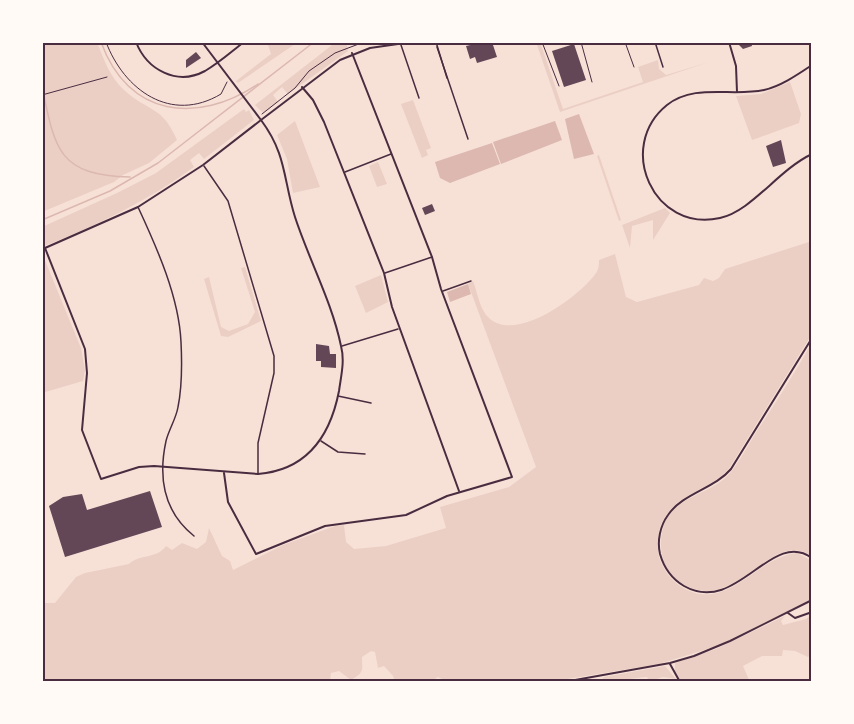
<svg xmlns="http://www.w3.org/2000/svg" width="854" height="724" font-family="'PT Sans Narrow',sans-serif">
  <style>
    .green { fill: #ebcfc5 }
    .water { fill: #dcb8b0 }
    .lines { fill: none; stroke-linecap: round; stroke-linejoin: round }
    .stream { stroke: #dcb8b0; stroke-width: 1.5 }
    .building { fill: #644757 }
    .path { stroke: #4a2c40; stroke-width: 1 }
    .service { stroke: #4a2c40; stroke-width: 1 }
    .minor { stroke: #4a2c40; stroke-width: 1.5 }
    .tertiary { stroke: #4a2c40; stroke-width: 2 }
    .secondary { stroke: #4a2c40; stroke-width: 2 }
    .neatline { fill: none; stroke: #4a2c40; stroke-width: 2 }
  </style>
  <rect width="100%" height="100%" fill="#f7e1d7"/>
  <g class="green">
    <path d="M42,42H97C104,60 110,77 124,90C148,112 162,105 177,140L149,163L123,175L114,182L42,212Z"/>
    <polygon points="280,42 298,42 238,83 236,81 271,54 268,45"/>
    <polygon points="336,42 346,42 348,51 288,94 282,87 273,95 278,102 263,113 255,105"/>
    <polygon points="536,42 540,42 563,109 643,82 638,67 658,60 659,69 666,75 709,62 560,112"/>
    <polygon points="790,82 801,114 799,123 752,140 736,96 761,94"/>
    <polygon points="413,100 431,148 426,150 428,155 422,158 401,104"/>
    <path d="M244,109L246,112L249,110L254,120L204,159L199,153L190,160L194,167C148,201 95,226 42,247V227L117,193L156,173Z"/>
    <polygon points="295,121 320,187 293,193 287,159 277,135"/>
    <polygon points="599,155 621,220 619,221 597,156"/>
    <polygon points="378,162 387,184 377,187 369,166"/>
    <polygon points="665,208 670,213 653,240 653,220 632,226 630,248 622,225"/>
    <path d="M812,241V334L730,467C713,489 680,492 665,517C658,528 656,543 659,557C663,569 670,579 680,586C726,616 755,557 797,553L812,561V597L805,603L717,646L659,664L549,682H448L438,677L429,682H395L393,676L384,666L378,668L375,652L371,651L362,657C362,670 365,672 351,680L339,671L331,673L330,682H42V603H55L76,577L85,573L129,564C139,554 157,559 166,546L172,550L182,543L197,549L206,542L209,528L222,556L230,561L233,570L283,545L335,526L344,525L346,542L354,549L386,546L446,528L440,507L509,487L536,467L468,284L473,281C478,294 480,311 490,319C518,342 580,296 596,273C599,269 599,263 599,260L615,254L626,297L637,302L699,285L704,278L713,281L719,278L725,269Z"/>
    <polygon points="42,253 81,348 85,370 83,381 42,393"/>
    <polygon points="245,267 261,321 228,337 221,336 204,279 209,277 221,327 229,331 248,324 255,312 241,268"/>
    <polygon points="381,275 388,302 366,313 355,286"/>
    <path d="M812,342V557C773,526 735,614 685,585C676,580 668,572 664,562C659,547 660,531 667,518C681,495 713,493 730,473C740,461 748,445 757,431C776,402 795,373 812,342Z"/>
    <polygon points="812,614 812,653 808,657 795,651 783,650 782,656 762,656 743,666 750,682 681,682 675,674 675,663 716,649 785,616 781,621 783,625 806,619"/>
    <path d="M665,666L676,679L663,677L649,681L647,677C631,678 618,682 600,682L604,677Z"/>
  </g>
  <g class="water">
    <polygon points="579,114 594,154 574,159 565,119"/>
    <polygon points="555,121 562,140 501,164 493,142"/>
    <polygon points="492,143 500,164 450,183 440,178 435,162"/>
    <polygon points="468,284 471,294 450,302 447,292"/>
  </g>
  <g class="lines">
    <g class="stream">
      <path d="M101,42C128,117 197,125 258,84"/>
      <path d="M42,86C55,151 59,175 130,177"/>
      <polyline points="42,220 110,191 158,163 314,42"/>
    </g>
  </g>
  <g class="building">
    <polygon points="484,42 492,42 497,57 477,63 475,57 470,59 466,46"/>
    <polygon points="751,42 752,46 743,49 737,43"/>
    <polygon points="574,44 586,80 564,87 552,51"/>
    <polygon points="196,52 201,58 186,68 186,60"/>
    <polygon points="781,140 786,163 773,167 766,146"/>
    <polygon points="432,204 435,211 425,215 422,208"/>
    <polygon points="316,344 329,346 330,354 336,354 336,368 321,367 321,361 316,361"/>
    <polygon points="150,491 162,527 65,557 49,506 63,497 82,494 87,510"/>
  </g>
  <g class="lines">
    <g class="path">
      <path d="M106,42C124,90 171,124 221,94L227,82"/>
      <polyline points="370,42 378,43"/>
      <polyline points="42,95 107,77"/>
      <polyline points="262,114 295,88 309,71 335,53 364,42"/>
    </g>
    <g class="service">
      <polyline points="542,42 559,86"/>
      <polyline points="581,42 592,82"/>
      <polyline points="625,42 634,67"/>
    </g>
    <g class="minor">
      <polyline points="436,42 447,78"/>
      <polyline points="655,42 663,67"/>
      <polyline points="401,45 419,98"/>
      <polyline points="437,47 468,139"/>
      <polyline points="204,166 228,201 274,356 274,373 258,443 258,474"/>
      <polyline points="345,172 391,154"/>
      <path d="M138,207C157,248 179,297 181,342C182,362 182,387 178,407C176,419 169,429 166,441C158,478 164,512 194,536"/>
      <polyline points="385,273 432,257"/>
      <polyline points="443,291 471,281"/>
      <polyline points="342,346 398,329"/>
      <polyline points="338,396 371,403"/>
      <polyline points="321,441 338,452 365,454"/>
    </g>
    <g class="tertiary">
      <path d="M136,42C147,70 177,86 205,71C219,63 231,52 244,42"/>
      <polyline points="729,42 736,66 737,92"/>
      <path d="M812,65C797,75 781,86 764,90C731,97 695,83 667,105C615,147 654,233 720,218C752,211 778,170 812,154"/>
      <polyline points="302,87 313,100 324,122 384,273 392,307 459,491"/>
      <path d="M261,120C287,155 283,179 295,217C309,260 332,302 341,346C345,361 341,376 339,391C330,437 307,470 258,474L154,466L139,467L101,479L82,430L87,373L85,349L45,248L138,207L203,165Z"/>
      <polyline points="224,473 228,502 256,554 325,526 406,515 447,496 512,477 441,289 432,257 352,53"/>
      <polyline points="788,613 795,618 812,612"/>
      <polyline points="670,664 680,682"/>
    </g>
    <g class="secondary">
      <polyline points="202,42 261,120 340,60 370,48 412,42"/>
      <path d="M812,338L731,469C714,489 683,493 668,515C660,526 657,541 660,554C664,568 672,579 684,586C737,616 771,528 812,558"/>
      <polyline points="564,682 670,663 694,656 730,641 812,600"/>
    </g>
  </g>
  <rect width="854" height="724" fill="none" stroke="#fffaf5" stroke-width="87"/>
  <rect x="44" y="44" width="766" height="636" class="neatline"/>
</svg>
